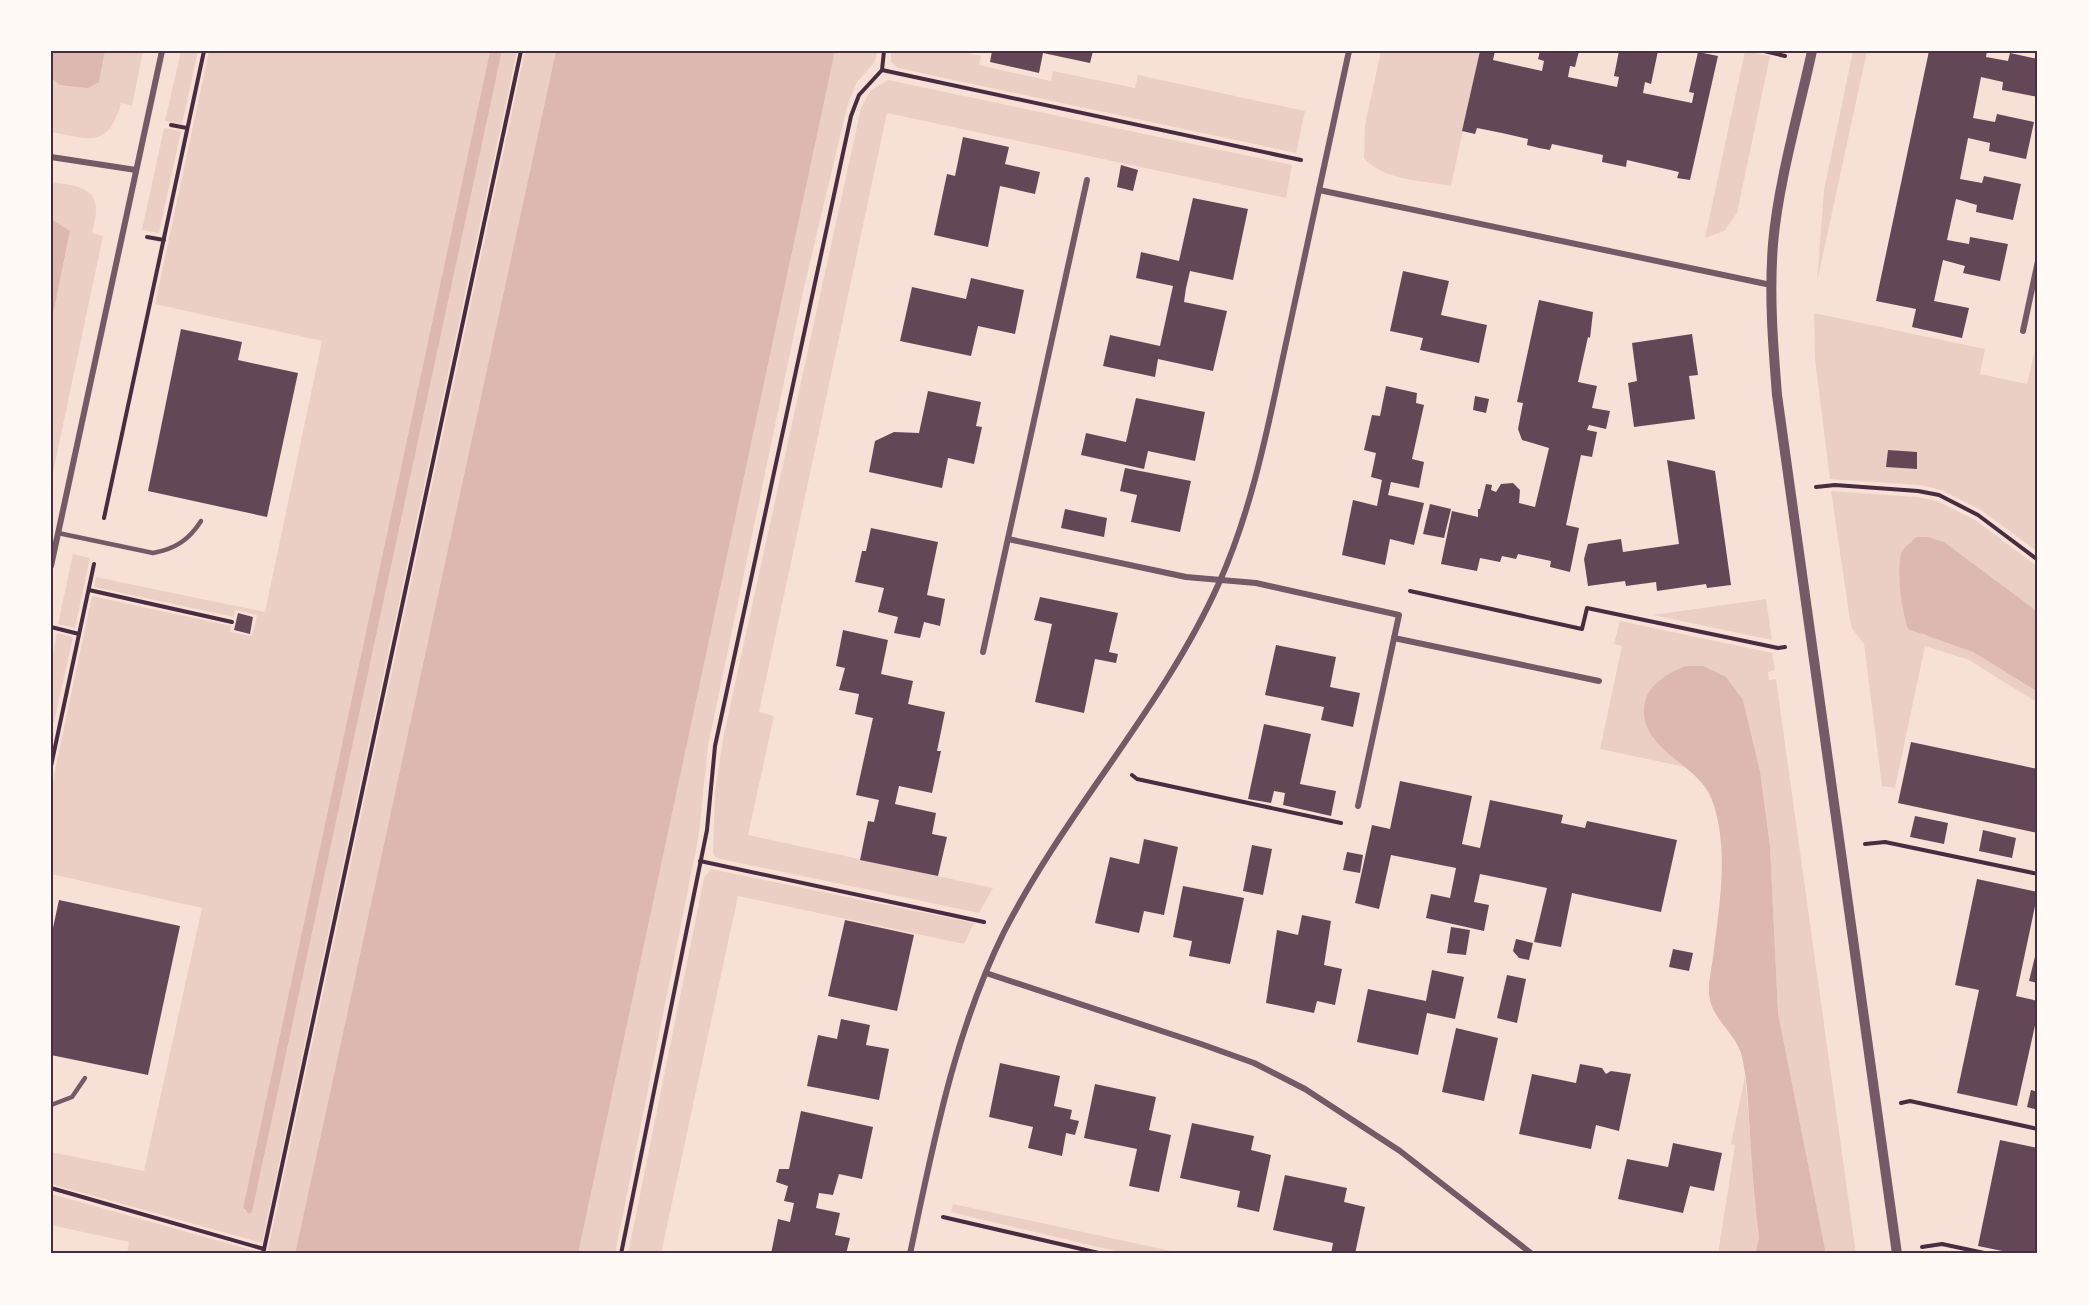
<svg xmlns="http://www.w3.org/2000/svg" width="2089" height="1305" font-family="Rubik,sans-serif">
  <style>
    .green { fill: #ebcfc5 }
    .water { fill: #dcb8b0 }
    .building { fill: #644757 }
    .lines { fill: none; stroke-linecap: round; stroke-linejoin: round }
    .path { stroke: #4a2c40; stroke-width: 4 }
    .service { stroke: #755966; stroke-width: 4.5 }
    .minor { stroke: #755966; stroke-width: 6 }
    .tertiary { stroke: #755966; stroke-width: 10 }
    .neatline { fill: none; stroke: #4a2c40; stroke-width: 2 }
  </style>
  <rect width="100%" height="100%" fill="#f7e1d7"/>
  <g class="green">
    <path d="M105,51H143L132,106L121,103C108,149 90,139 51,132V77L59,85L99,82Z"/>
    <polygon points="181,51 198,51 182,124 165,121"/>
    <polygon points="209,51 490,51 243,1208 244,1211 252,1212 502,51 517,51 262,1243 51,1184 51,1152 144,1171 202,908 51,874 51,789 92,596 231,626 230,632 252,636 257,615 235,610 234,617 94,587 96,577 265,612 322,341 155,304"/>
    <polygon points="525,51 556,51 295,1254 267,1254"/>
    <polygon points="835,51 878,51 874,63 857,82 847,107 802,296 708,746 699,834 615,1254 578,1254"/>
    <polygon points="891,51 959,51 981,56 979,65 1051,81 1053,71 1135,88 1138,75 1305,111 1296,153 898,68 891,62"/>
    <path d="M1381,51H1480L1451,186C1424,181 1382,180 1364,158L1365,125Z"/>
    <polygon points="1745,51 1770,56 1737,213 1724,231 1705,238"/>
    <polygon points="1853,51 1867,51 1817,282 1824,190"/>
    <polygon points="888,80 1292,165 1286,198 887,113 759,712 774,716 748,835 993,888 979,913 716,858 713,853 715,792 724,734 861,108 871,90"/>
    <polygon points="164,128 181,131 159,233 142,230"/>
    <path d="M51,182C89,187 104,191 92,233L103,236L51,482V325L70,232L51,219Z"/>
    <polygon points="1814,313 1985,349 1980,374 2027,384 2038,337 2038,552 1981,510 1941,490 1919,485 1830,479 1815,359"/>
    <path d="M1831,491L1917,497L1937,501L1975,520L2038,567V612C2024,602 2009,594 1996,583C1977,568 1920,510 1902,553C1895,569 1903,604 1905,621L1923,635L1952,642L1973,652L2038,692V703L1969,660L1925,646L1895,788L1882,786L1864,644L1851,627Z"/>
    <polygon points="73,554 90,558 75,628 58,624"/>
    <polygon points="1766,599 1772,640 1653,615"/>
    <polygon points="1620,621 1772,653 1775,670 1768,672 1769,680 1776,679 1856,1254 1826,1254 1778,1013 1770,846 1760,771 1743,700 1652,737 1685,767 1600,749 1622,646 1614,644"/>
    <polygon points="57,633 73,637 54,722 51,721 51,661"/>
    <polygon points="711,869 974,923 964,944 738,896 661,1254 628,1254 704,878"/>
    <polygon points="1745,1076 1759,1238 1755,1254 1718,1254 1735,1145 1731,1144"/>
    <polygon points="51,1194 259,1252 259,1254 127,1254 129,1242 51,1225"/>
    <polygon points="953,1204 1185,1254 1186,1254 1128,1254 951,1212"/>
  </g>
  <g class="water">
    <polygon points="53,51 105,51 99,82 88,88 59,85 51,77"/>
    <polygon points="490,51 502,51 252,1212 249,1214 243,1208"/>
    <polygon points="556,51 835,51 578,1254 295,1254"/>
    <polygon points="51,219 70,231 51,325"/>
    <path d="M1917,537H1928L1944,542L2038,612V692L1973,652L1908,629C1902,613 1896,571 1901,554C1904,546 1910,542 1917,537Z"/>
    <path d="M1686,666H1703L1726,677L1743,700L1760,771L1770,846L1778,1013L1826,1254H1755L1759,1238C1755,1203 1752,1169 1750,1134C1748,1108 1748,1079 1741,1053C1734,1032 1711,1018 1709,994C1708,980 1713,963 1714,949C1720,902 1729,846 1712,800C1699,764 1642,751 1644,709C1645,686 1667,673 1686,666Z"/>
  </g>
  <g class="building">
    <polygon points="992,51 1093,51 1090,63 1043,53 1039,73 990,62"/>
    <polygon points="1480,51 1495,51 1493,60 1542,71 1544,61 1538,59 1540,51 1579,51 1575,67 1570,66 1568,77 1617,87 1619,77 1614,76 1619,51 1658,51 1651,84 1645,82 1643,93 1692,103 1694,93 1689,92 1698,52 1718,56 1690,180 1677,178 1679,172 1627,160 1626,167 1602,162 1603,155 1552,144 1550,150 1539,148 1527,145 1528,139 1502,133 1477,128 1475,134 1462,131"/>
    <polygon points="1929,51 1987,51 1986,57 2008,61 2010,53 2038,59 2038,97 2002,90 2003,82 1981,77 1973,118 1995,122 1997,114 2034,122 2026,159 1989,151 1990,143 1968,138 1960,179 1982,183 1984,176 2021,184 2013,220 1976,212 1977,205 1956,199 1947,240 1969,244 1970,237 2008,244 2000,281 1963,273 1965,266 1943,260 1934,301 1969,308 1962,338 1912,327 1916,309 1876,301"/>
    <polygon points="963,137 1009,147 1005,164 1040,172 1035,194 1000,186 988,247 934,235 947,174 955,176"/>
    <polygon points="1121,165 1138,170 1133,191 1117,187"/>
    <polygon points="1193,198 1248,209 1233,280 1190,271 1186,288 1184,302 1227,311 1213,371 1158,359 1155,377 1103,366 1110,335 1160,346 1173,286 1136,278 1140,258 1141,252 1179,261"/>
    <polygon points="1403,271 1449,281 1441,315 1487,325 1479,363 1420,350 1423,338 1390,331"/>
    <polygon points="971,278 1024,290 1015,334 978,326 971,356 900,341 912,287 966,299"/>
    <polygon points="1539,300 1593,312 1590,338 1588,337 1578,382 1597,386 1592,408 1610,411 1606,429 1589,425 1587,430 1597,432 1592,457 1581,455 1566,525 1579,528 1570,572 1550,567 1551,561 1518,554 1516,559 1502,556 1500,562 1480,558 1477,571 1441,564 1452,511 1478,517 1478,509 1480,509 1486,484 1492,485 1491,490 1496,492 1501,484 1513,483 1520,490 1519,503 1535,507 1549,448 1522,440 1518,429 1523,403 1517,402"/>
    <polygon points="181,329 242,342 238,360 298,373 267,517 148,491"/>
    <polygon points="1692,334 1698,375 1689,376 1695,419 1634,427 1628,383 1637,381 1632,343"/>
    <polygon points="1386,386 1417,393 1416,403 1424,405 1412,459 1424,462 1419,488 1391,482 1388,495 1424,503 1414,545 1390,539 1385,565 1342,555 1353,500 1377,506 1382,480 1371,477 1376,453 1364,450 1372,415 1380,416"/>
    <polygon points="928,391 981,402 976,426 982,427 974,464 948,458 942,488 869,472 875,441 894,432 919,433"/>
    <polygon points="1475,396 1489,399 1486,413 1473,410"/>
    <polygon points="1136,398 1205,412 1195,461 1148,451 1144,469 1081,455 1086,433 1126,442"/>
    <polygon points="1888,450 1917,452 1917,469 1886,467"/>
    <polygon points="1667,460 1715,471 1731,585 1707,588 1706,584 1657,591 1656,582 1626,586 1625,581 1588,586 1584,559 1588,544 1621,539 1623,552 1679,544"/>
    <polygon points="1125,468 1191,481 1180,532 1131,522 1137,495 1120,491"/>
    <polygon points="1430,504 1451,509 1444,538 1423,534"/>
    <polygon points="1065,509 1107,518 1104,537 1061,528"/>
    <polygon points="871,528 938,542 927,595 945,599 940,626 924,622 920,638 894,633 898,617 878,612 884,588 855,582 862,551 866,551"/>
    <polygon points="1040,597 1118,613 1109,652 1118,654 1116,663 1095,659 1084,713 1035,702 1052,624 1034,620"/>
    <polygon points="238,613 253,617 250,634 234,630"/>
    <polygon points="843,630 888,640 881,674 913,681 908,704 945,712 937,751 941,751 932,793 899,786 895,804 936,813 932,834 947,837 938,876 860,860 868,821 874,822 879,800 856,795 873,718 855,714 859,694 839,690 845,668 836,666"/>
    <polygon points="1276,645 1336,657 1330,687 1360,693 1353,727 1321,720 1324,707 1265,695"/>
    <polygon points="1264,724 1311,734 1300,784 1336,791 1331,816 1283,805 1285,793 1274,791 1271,803 1248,799"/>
    <polygon points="1911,742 2038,769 2038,833 1898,803"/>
    <polygon points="1400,781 1472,796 1462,844 1480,848 1490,800 1563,815 1561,823 1585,828 1587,821 1677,840 1661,912 1572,893 1561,947 1534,942 1547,888 1480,874 1474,902 1489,905 1484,931 1426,918 1431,894 1450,898 1456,868 1391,855 1379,909 1355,903 1372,825 1390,829"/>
    <polygon points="1915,816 1948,823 1944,844 1910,837"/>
    <polygon points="1983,830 2016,838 2012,858 1979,851"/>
    <polygon points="1144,839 1178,847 1164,915 1144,911 1139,933 1095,923 1110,857 1139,864"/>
    <polygon points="1252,845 1272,849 1263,895 1243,891"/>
    <polygon points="1347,852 1363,855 1360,873 1343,870"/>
    <polygon points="1977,879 2038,892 2016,996 2038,1001 2038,1012 2017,1106 1957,1093 1979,990 1955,985"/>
    <polygon points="1183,886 1244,898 1230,964 1189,956 1192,941 1173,937"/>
    <polygon points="59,900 180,926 148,1075 51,1055 51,937"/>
    <polygon points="1302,915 1331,921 1324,965 1342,969 1335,1005 1317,1001 1314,1013 1266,1003 1277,930 1298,935"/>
    <polygon points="845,920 914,935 897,1011 828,996"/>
    <polygon points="1451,927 1470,930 1466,955 1447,953"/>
    <polygon points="1516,939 1533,943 1529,960 1519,958 1513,951"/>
    <polygon points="2038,944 2038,983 2029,981"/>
    <polygon points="1673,949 1693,953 1689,971 1669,967"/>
    <polygon points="1432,970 1464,977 1455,1019 1427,1013 1418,1055 1357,1042 1368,989 1426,1001"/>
    <polygon points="1507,975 1526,979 1517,1023 1497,1018"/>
    <polygon points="841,1019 870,1025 866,1045 889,1049 879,1100 807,1086 818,1035 837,1039"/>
    <polygon points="1456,1028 1498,1038 1484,1101 1442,1092"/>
    <polygon points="1000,1063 1060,1076 1054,1106 1072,1110 1070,1119 1079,1121 1075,1135 1066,1133 1062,1156 1028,1148 1033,1127 989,1117"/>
    <polygon points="1580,1064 1602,1068 1606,1074 1611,1071 1631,1074 1619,1131 1596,1125 1591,1149 1519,1134 1532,1074 1576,1083"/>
    <polygon points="1095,1084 1156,1097 1149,1130 1171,1135 1159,1192 1129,1186 1137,1149 1084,1138"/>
    <polygon points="2031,1090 2038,1092 2038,1110 2027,1107"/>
    <polygon points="801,1111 873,1127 862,1179 839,1174 833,1195 819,1193 816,1208 840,1213 835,1235 850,1238 846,1254 771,1254 778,1219 790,1222 794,1203 784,1201 788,1186 776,1182 779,1169 789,1169"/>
    <polygon points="1192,1123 1254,1136 1251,1150 1271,1155 1259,1212 1237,1207 1240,1191 1180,1178"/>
    <polygon points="2000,1140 2038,1148 2038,1254 2017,1254 1978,1246"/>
    <polygon points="1673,1143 1722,1153 1714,1191 1690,1186 1683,1213 1618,1199 1627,1159 1668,1167"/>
    <polygon points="1285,1175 1347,1188 1344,1202 1365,1207 1355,1254 1331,1254 1333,1243 1273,1230"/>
  </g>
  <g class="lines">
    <g class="path">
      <polyline points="1764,51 1785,56"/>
      <polyline points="882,70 1301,160"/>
      <polyline points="171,125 187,128"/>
      <polyline points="147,237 164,240"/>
      <polyline points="1816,487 1835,485 1918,491 1939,495 1978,515 2038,560"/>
      <polyline points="104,518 204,51"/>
      <polyline points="89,590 232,622"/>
      <polyline points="1410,591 1582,629 1587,608 1778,648 1785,647"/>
      <polyline points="51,627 79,634"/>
      <polyline points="51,766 94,564"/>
      <polyline points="1132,775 1137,779 1341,823"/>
      <polyline points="1865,844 1885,842 2038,874"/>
      <polyline points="700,861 984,922"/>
      <polyline points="1901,1103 1910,1101 2038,1129"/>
      <polyline points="51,1188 264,1249"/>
      <polyline points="943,1217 1103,1254"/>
      <polyline points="1922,1247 1942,1244 1989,1254"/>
      <polyline points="263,1254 521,51"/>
      <polyline points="621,1254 707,830 715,746 851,116 859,95 882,70 884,51"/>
    </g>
    <g class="service">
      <path d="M58,533L153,553C175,549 189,540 201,521"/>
      <polyline points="51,1105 72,1097 85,1078"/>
    </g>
    <g class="minor">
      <polyline points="1349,51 1319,190 1771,285"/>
      <polyline points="51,157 136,170"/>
      <polyline points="2023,331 2038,261"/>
      <polyline points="1008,539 1186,577 1256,583 1399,615 1358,806"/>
      <polyline points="51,566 162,51"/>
      <polyline points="1394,638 1599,681"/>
      <polyline points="983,652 1087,180"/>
      <polyline points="986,973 1201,1044 1254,1063 1305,1089 1400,1151 1532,1254"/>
      <path d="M910,1254C933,1145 954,1033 1004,932C1066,810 1163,708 1219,583C1249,516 1265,442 1280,371C1293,311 1306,251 1319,190"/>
    </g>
    <path class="tertiary" d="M1812,51C1799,111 1778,184 1773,244C1769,295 1773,345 1777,395L1897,1254"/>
  </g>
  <rect width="2089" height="1305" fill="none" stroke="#fffaf5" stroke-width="105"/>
  <rect x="52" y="52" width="1984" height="1200" class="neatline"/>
</svg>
